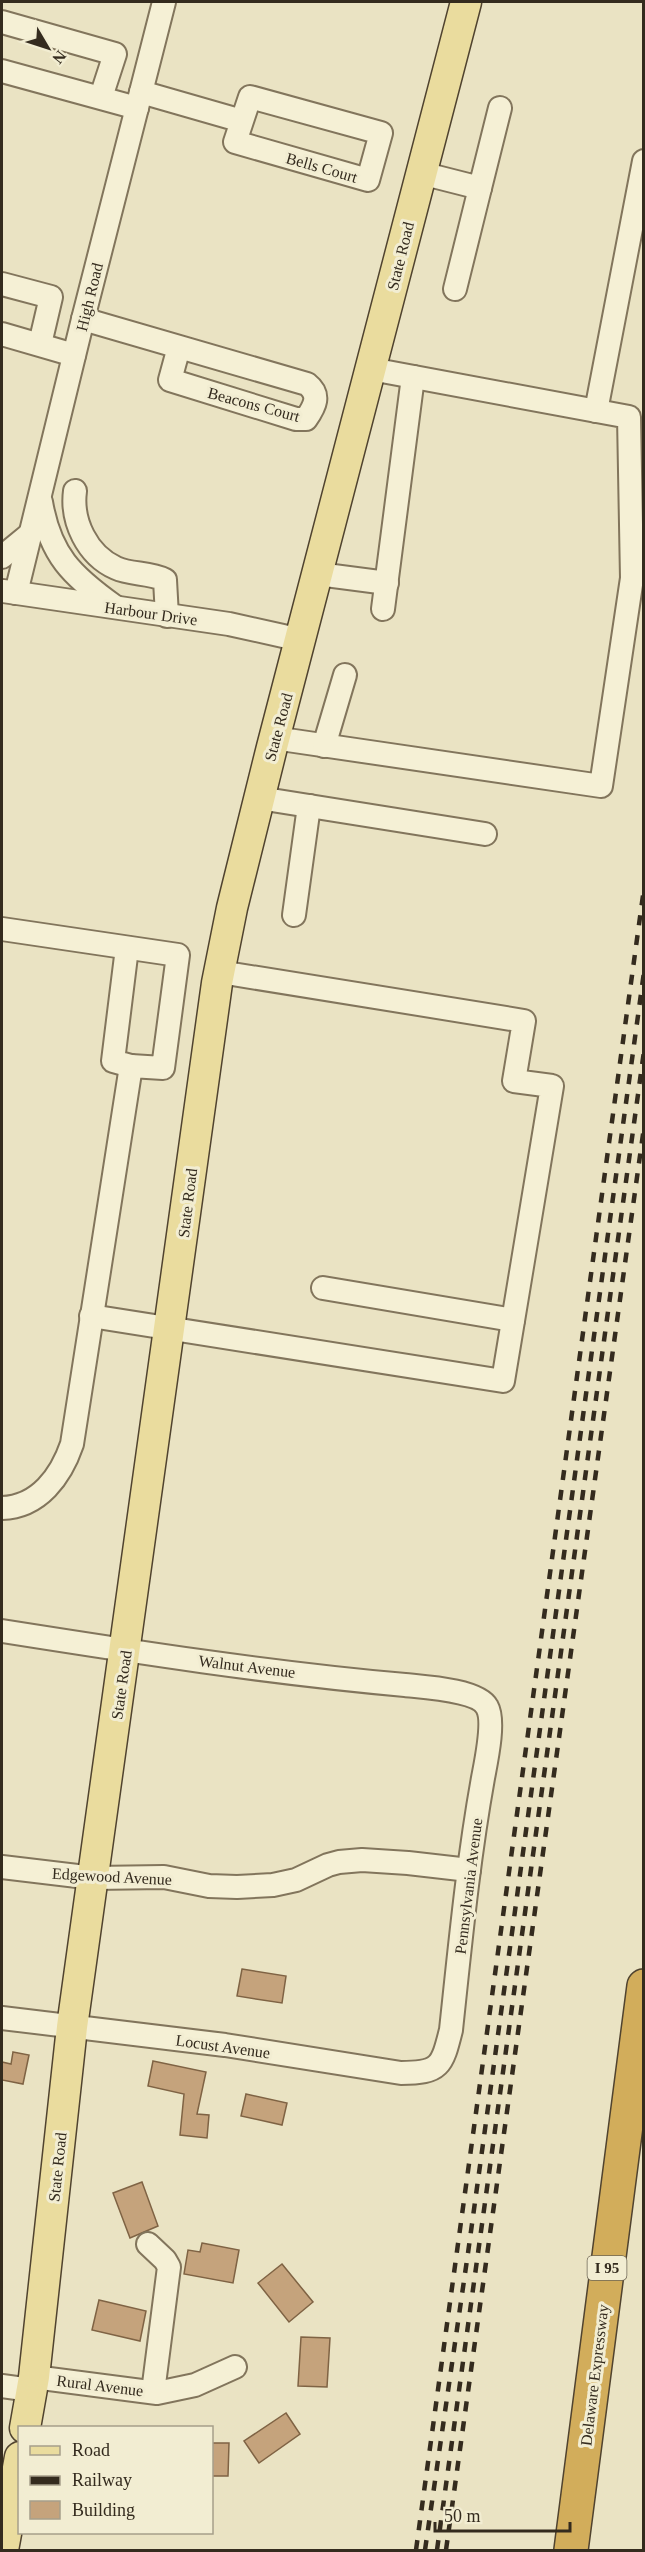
<svg xmlns="http://www.w3.org/2000/svg" width="645" height="2552" font-family="Georgia,serif">
  <style>
    .building { fill: #c5a37c; stroke: #7f6344; stroke-width: 1.5 }
    .lines { fill: none; stroke-linecap: round; stroke-linejoin: round }
    .minor-casing { stroke: #82755c; stroke-width: 26 }
    .major-casing { stroke: #50432f; stroke-width: 33 }
    .highway-casing { stroke: #50432f; stroke-width: 36 }
    .minor { stroke: #f5f0d5; stroke-width: 22 }
    .major { stroke: #eadc9e; stroke-width: 30 }
    .highway { stroke: #d2ad5b; stroke-width: 33 }
    .rail { stroke: #342b1e; stroke-width: 4.5; stroke-dasharray: 10 10; stroke-linecap: butt }
    .labels { text-anchor: middle; stroke-width: 6; stroke-linejoin: round; paint-order: stroke }
    .shield { fill: #f2edd2; stroke: #6d6554; stroke-width: 1.5 }
    .shield-label { font-size: 15px; font-weight: bold; fill: #342b1e }
    .street-label { font-size: 16px; fill: #342b1e; stroke: #f2edd2 }
  </style>
  <rect width="100%" height="100%" fill="#eae3c3"/>
  <g class="building">
    <polygon points="242,1969 286,1976 282,2003 237,1996"/>
    <polygon points="13,2052 29,2055 23,2084 2,2080 2,2062 11,2064"/>
    <polygon points="153,2061 206,2072 197,2114 209,2115 207,2138 180,2135 184,2094 148,2086"/>
    <polygon points="246,2094 287,2103 282,2125 241,2116"/>
    <polygon points="142,2182 158,2226 130,2238 113,2193"/>
    <polygon points="202,2243 239,2250 233,2283 184,2274 188,2250 200,2252"/>
    <polygon points="282,2264 313,2302 289,2322 258,2283"/>
    <polygon points="99,2300 146,2311 140,2341 92,2330"/>
    <polygon points="301,2337 330,2338 327,2387 298,2386"/>
    <polygon points="286,2413 300,2434 259,2463 244,2441"/>
    <polygon points="212,2443 229,2443 228,2476 212,2476"/>
  </g>
  <g class="lines">
    <defs>
      <g id="minor">
        <polyline points="2,22 115,54 101,97"/>
        <polyline points="2,71 137,108"/>
        <polyline points="141,92 242,121 250,97 381,133 368,180 235,142 242,121"/>
        <polyline points="421,173 480,188 500,108"/>
        <polyline points="2,284 51,297 40,344"/>
        <polyline points="455,289 480,188"/>
        <path d="M83,319L307,384C321,395 315,406 306,419H296L170,380L179,347"/>
        <polyline points="2,334 74,355"/>
        <polyline points="596,411 644,161"/>
        <path d="M75,491C71,521 87,555 116,568C131,575 149,572 165,580L167,616"/>
        <path d="M41,502C50,555 72,576 114,606"/>
        <polyline points="2,557 30,534"/>
        <polyline points="318,574 387,583"/>
        <polyline points="3,591 229,624 301,640"/>
        <polyline points="16,593 83,319 164,2"/>
        <polyline points="383,609 413,377"/>
        <polyline points="274,738 601,786 632,578 629,417 371,369"/>
        <polyline points="324,746 345,675"/>
        <polyline points="259,798 485,834"/>
        <polyline points="294,915 309,806"/>
        <path d="M2,929L178,955L163,1068L131,1066L72,1444C61,1476 39,1507 2,1508"/>
        <polyline points="127,948 113,1061 131,1066"/>
        <polyline points="323,1288 513,1320"/>
        <polyline points="91,1316 503,1381 552,1086 514,1081 524,1021 220,972"/>
        <path d="M2,1631C135,1652 270,1673 405,1685C423,1687 478,1690 487,1707C495,1721 486,1762 483,1778C468,1861 460,1946 451,2030C442,2066 440,2073 401,2073L225,2045L2,2018"/>
        <polyline points="2,1867 94,1878 164,1877 209,1886 237,1887 273,1885 296,1880 328,1865 339,1862 362,1860 408,1863 469,1870"/>
        <polyline points="148,2244 165,2260 169,2267 153,2392"/>
        <polyline points="34,2377 157,2393 195,2385 235,2367"/>
        <polyline points="2,2386 31,2390"/>
      </g>
      <g id="major">
        <polyline points="25,2428 34,2377 72,2027 217,983 232,908 272,747 466,2"/>
        <polyline points="3,2550 20,2457"/>
      </g>
      <polyline id="highway" points="571,2550 644,1986"/>
    </defs>
    <use href="#minor" class="minor-casing"/>
    <use href="#major" class="major-casing"/>
    <use href="#highway" class="highway-casing"/>
    <use href="#minor" class="minor"/>
    <use href="#major" class="major"/>
    <use href="#highway" class="highway"/>
    <g class="rail">
      <polyline points="416,2550 644,888"/>
      <polyline points="425,2550 468,2253 644,972"/>
      <polyline points="437,2550 644,1051"/>
      <polyline points="446,2550 644,1127"/>
    </g>
  </g>
  <g class="labels">
    <rect class="shield" x="587.5" y="2256" width="39" height="24" rx="4.5"/>
    <g class="shield-label">
      <text x="607" y="2273">I 95</text>
    </g>
    <g class="street-label">
      <text transform="translate(322 167) rotate(16)" y="6">Bells Court</text>
      <text transform="translate(400 256) rotate(-76)" y="6">State Road</text>
      <text transform="translate(89 297) rotate(-76)" y="6">High Road</text>
      <text transform="translate(254 404) rotate(15)" y="6">Beacons Court</text>
      <text transform="translate(151 613) rotate(8)" y="6">Harbour Drive</text>
      <text transform="translate(278 727) rotate(-75)" y="6">State Road</text>
      <text transform="translate(187 1203) rotate(-83)" y="6">State Road</text>
      <text transform="translate(247 1666) rotate(7)" y="6">Walnut Avenue</text>
      <text transform="translate(121 1685) rotate(-82)" y="6">State Road</text>
      <text transform="translate(112 1876) rotate(3)" y="6">Edgewood Avenue</text>
      <text transform="translate(468 1886) rotate(-83)" y="6">Pennsylvania Avenue</text>
      <text transform="translate(223 2046) rotate(8)" y="6">Locust Avenue</text>
      <text transform="translate(57 2167) rotate(-84)" y="6">State Road</text>
      <text transform="translate(594 2375) rotate(-83)" y="6">Delaware Expressway</text>
      <text transform="translate(100 2385) rotate(7)" y="6">Rural Avenue</text>
    </g>
  </g>
  <rect width="645" height="2552" fill="none" stroke="#342b1e" stroke-width="6"/>
  <rect x="18" y="2426" width="195" height="108" fill="#f2edd2" stroke="#a69f8a" stroke-width="1.5"/>
  <rect x="30" y="2446" width="30" height="9" fill="#eadc9e" stroke="#a69f8a" stroke-width="1.5"/>
  <text x="72" y="2456" font-size="18" fill="#342b1e">Road</text>
  <rect x="30" y="2476" width="30" height="9" fill="#342b1e" stroke="#a69f8a" stroke-width="1.5"/>
  <text x="72" y="2486" font-size="18" fill="#342b1e">Railway</text>
  <rect x="30" y="2501" width="30" height="18" fill="#c5a37c" stroke="#a69f8a" stroke-width="1.5"/>
  <text x="72" y="2516" font-size="18" fill="#342b1e">Building</text>
  <g transform="translate(48 48) rotate(129)" stroke="#f2edd2" stroke-width="4.5" paint-order="stroke">
  <path d="M0-4.5L10 22L0 15L-10 22Z" fill="#342b1e"/>
  <text y="-9" font-size="16" font-weight="bold" text-anchor="middle" fill="#342b1e">N</text>
  </g>
  <path d="M435 2522v9h135v-9" fill="none" stroke="#342b1e" stroke-width="3"/>
  <text x="444" y="2522" font-size="18" fill="#342b1e" stroke="#f2edd2" stroke-width="4.5" paint-order="stroke">50 m</text>
</svg>
